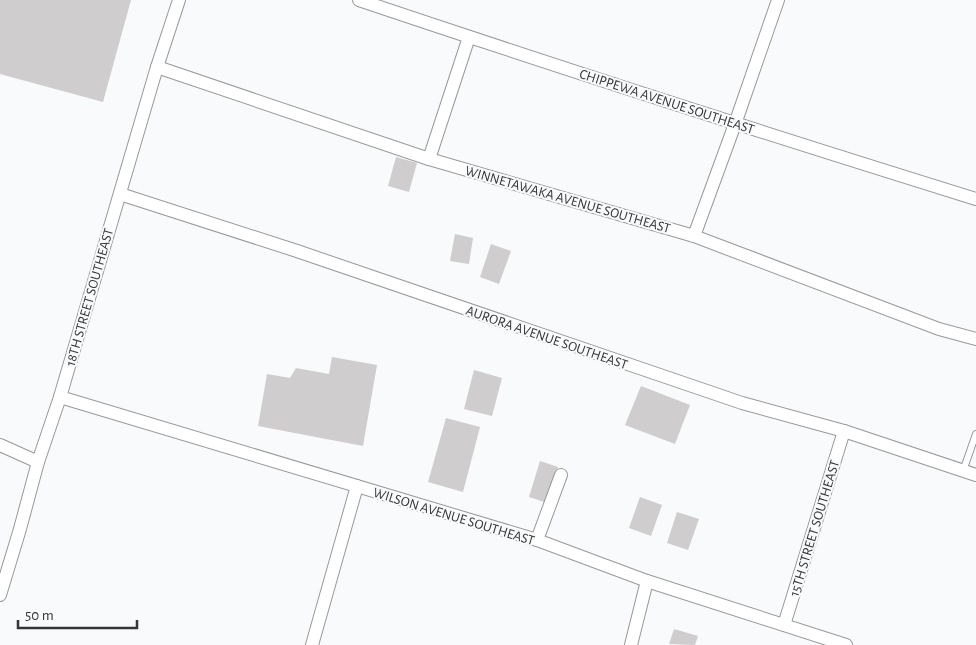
<svg xmlns="http://www.w3.org/2000/svg" width="976" height="645" font-family="'Alegreya Sans',sans-serif">
  <style>
    .building { fill: #cfcdcd }
    .lines { fill: none; stroke-linecap: round; stroke-linejoin: round }
    .lane-casing { stroke: #98999a; stroke-width: 8 }
    .street-casing { stroke: #98999a; stroke-width: 14 }
    .lane { stroke: #fff; stroke-width: 6 }
    .street { stroke: #fff; stroke-width: 12 }
    .labels { text-anchor: middle; stroke-width: 4; stroke-linejoin: round; paint-order: stroke }
    .street-label { font-size: 14px; fill: #343535; stroke: #f8fafb }
  </style>
  <rect width="100%" height="100%" fill="#f8fafb"/>
  <g class="building">
    <polygon points="0,0 131,0 103,102 0,74"/>
    <polygon points="396,157 417,163 409,192 388,186"/>
    <polygon points="455,234 473,238 469,264 450,261"/>
    <polygon points="491,244 511,251 499,284 480,277"/>
    <polygon points="332,357 377,365 363,446 258,426 267,374 290,378 296,368 329,374"/>
    <polygon points="474,370 502,378 492,416 464,409"/>
    <polygon points="641,386 690,405 675,444 625,425"/>
    <polygon points="446,418 480,427 463,492 428,482"/>
    <polygon points="540,461 558,467 547,503 529,497"/>
    <polygon points="640,497 662,505 651,536 629,528"/>
    <polygon points="677,512 699,519 688,550 667,543"/>
    <polygon points="674,629 698,636 695,645 669,644"/>
  </g>
  <g class="lines">
    <defs>
      <polyline id="lane" points="963,471 976,434"/>
      <g id="street">
        <path d="M359,0C564,69 770,135 976,199"/>
        <polyline points="157,67 429,159 694,236 939,329 976,339"/>
        <polyline points="429,159 469,37"/>
        <polyline points="120,194 297,251 742,403 844,431 976,475"/>
        <polyline points="694,236 735,124 778,0"/>
        <polyline points="60,397 537,540 647,581 846,645"/>
        <polyline points="0,445 38,462"/>
        <polyline points="537,540 561,475"/>
        <polyline points="0,595 20,529 38,462 60,397 157,67 179,0"/>
        <polyline points="784,625 844,431"/>
        <polyline points="312,645 357,486"/>
        <polyline points="631,645 647,581"/>
      </g>
    </defs>
    <use href="#lane" class="lane-casing"/>
    <use href="#street" class="street-casing"/>
    <use href="#lane" class="lane"/>
    <use href="#street" class="street"/>
  </g>
  <g class="labels">
    <g class="street-label">
      <text transform="translate(667 101) rotate(18)" y="5">CHIPPEWA AVENUE SOUTHEAST</text>
      <text transform="translate(568 199) rotate(16)" y="5">WINNETAWAKA AVENUE SOUTHEAST</text>
      <text transform="translate(89 297) rotate(-74)" y="5">18TH STREET SOUTHEAST</text>
      <text transform="translate(547 337) rotate(19)" y="5">AURORA AVENUE SOUTHEAST</text>
      <text transform="translate(454 516) rotate(17)" y="5">WILSON AVENUE SOUTHEAST</text>
      <text transform="translate(814 528) rotate(-73)" y="5">15TH STREET SOUTHEAST</text>
    </g>
  </g>
  <path d="M18 620v8h119v-8" fill="none" stroke="#343535" stroke-width="2.5"/>
  <text x="25" y="620" font-size="15" fill="#343535" stroke="#f8fafb" stroke-width="4" paint-order="stroke">50 m</text>
</svg>
